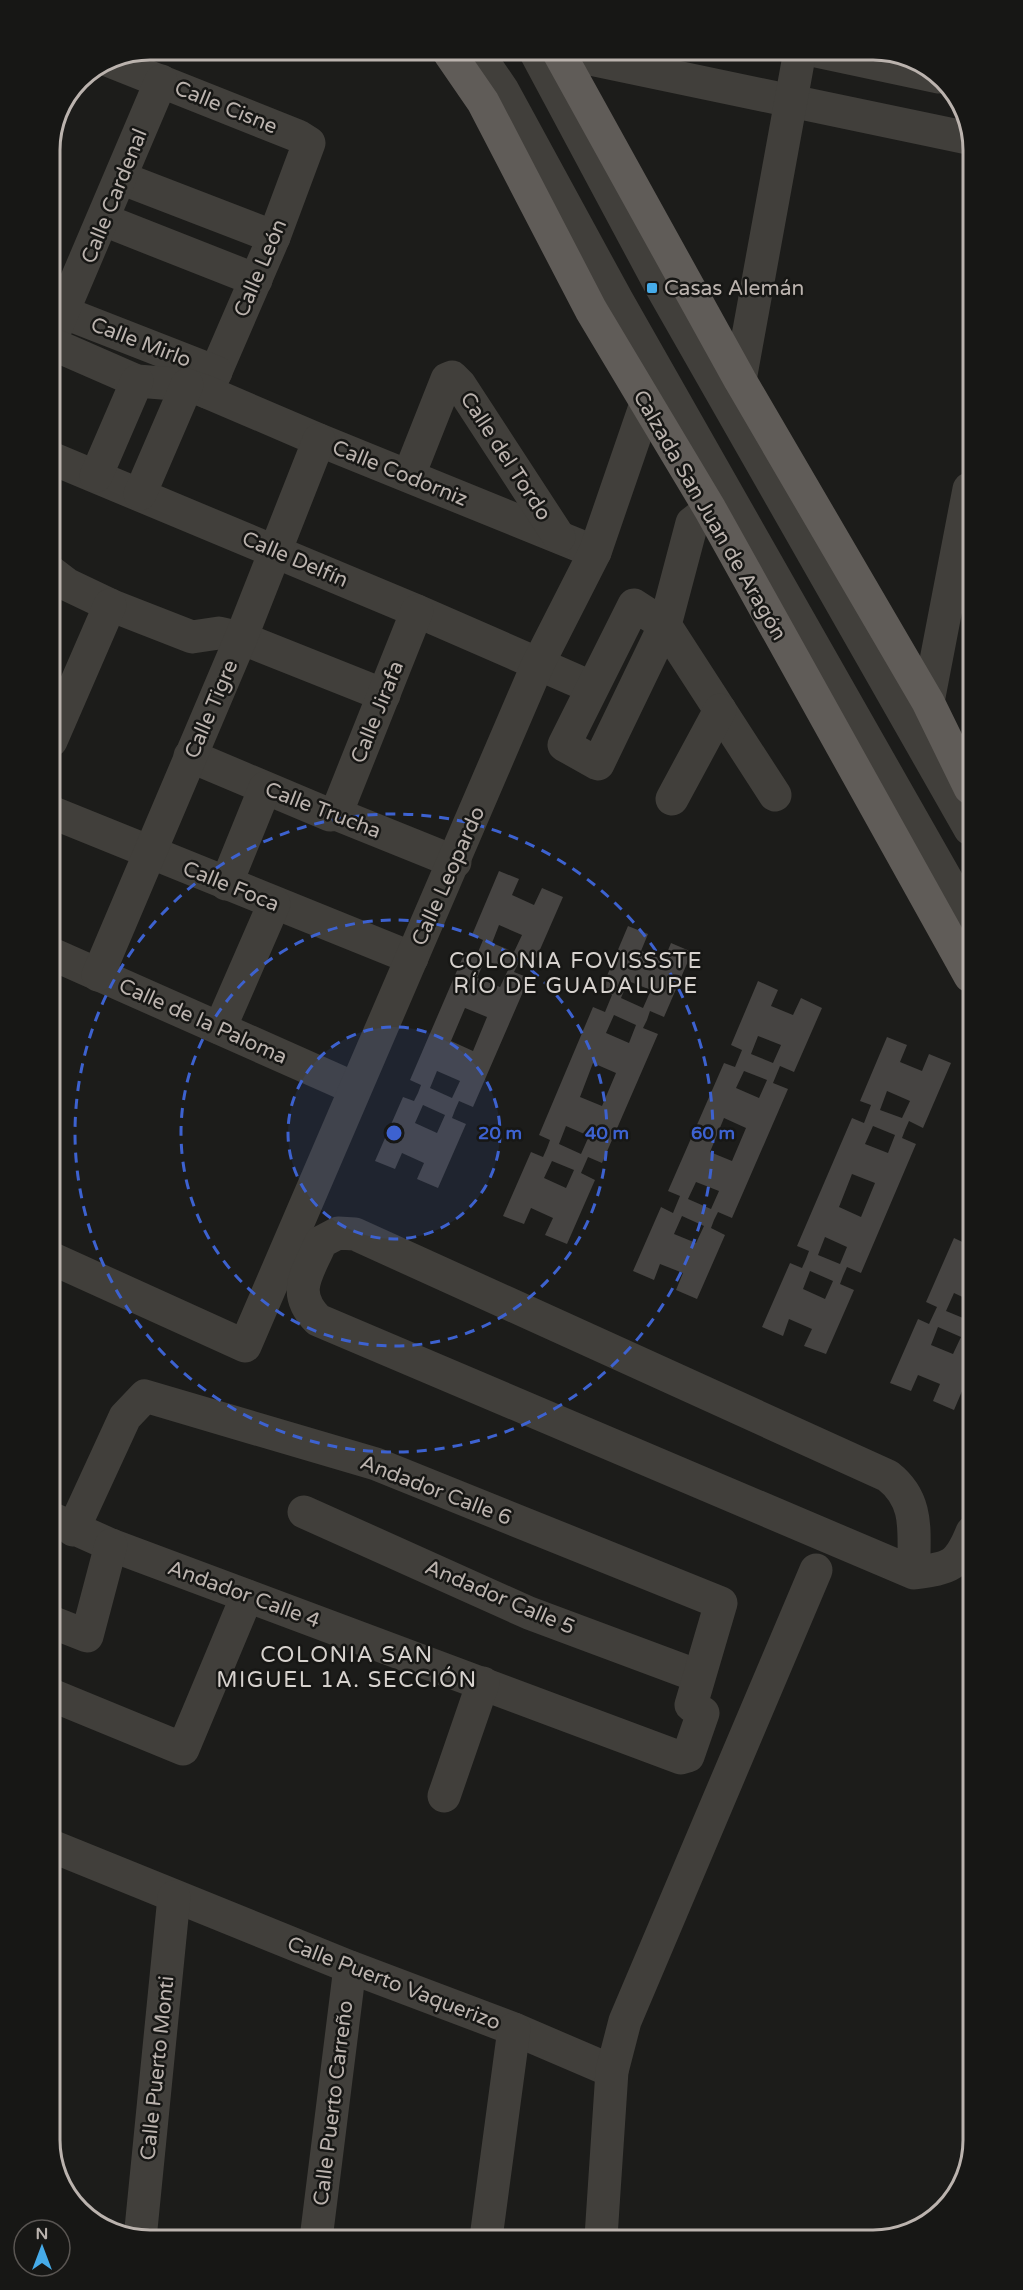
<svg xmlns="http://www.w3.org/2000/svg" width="1023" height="2290" font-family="'Varela Round',sans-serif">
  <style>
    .building { fill: #464442; fill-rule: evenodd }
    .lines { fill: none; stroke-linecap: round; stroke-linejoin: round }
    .minor { stroke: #413f3b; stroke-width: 33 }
    .major { stroke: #605c58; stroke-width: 33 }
    .ring { fill: none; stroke: #3d62d0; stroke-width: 3; stroke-dasharray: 10 8 }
    .poi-dot { fill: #46abe9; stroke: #171715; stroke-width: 2 }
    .labels { text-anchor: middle; stroke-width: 5; stroke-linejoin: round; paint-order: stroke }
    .street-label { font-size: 21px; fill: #bbb3ae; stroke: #171715 }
    .poi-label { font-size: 21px; fill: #bbb3ae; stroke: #171715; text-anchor: start }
    .neighbourhood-label { font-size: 22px; letter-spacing: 1.5px; fill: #d7d2ce; stroke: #171715 }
    .rim { fill: none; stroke: #bbb3ae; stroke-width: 3 }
    .centre { fill: #3d62d0; stroke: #171715; stroke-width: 3 }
    .ring-label { font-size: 18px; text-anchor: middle; font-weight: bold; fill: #3d62d0; stroke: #171715; stroke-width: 5; stroke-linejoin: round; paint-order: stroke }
  </style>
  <rect width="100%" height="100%" fill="#1c1c1a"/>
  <g class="building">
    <path d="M499,871L519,879L512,895L534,905L542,888L563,897L535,961L521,955L518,964L514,972L529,978L473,1107L459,1101L455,1110L452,1118L466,1124L438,1188L417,1179L424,1163L402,1153L395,1169L375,1161L403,1097L414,1101L418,1093L421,1085L410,1080L465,952L476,957L483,940L472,935ZM499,925L522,935L514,952L492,943ZM485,960L508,970L500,987L477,978ZM465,1008L487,1017L473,1051L451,1041ZM437,1071L460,1081L452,1098L430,1088ZM423,1105L445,1115L437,1133L415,1123Z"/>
    <path d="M628,926L648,934L641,951L664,960L671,943L692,952L664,1017L650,1011L647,1020L643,1028L658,1034L602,1163L588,1157L581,1173L595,1180L567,1244L545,1235L553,1218L531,1208L524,1224L503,1216L531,1152L543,1157L547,1148L550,1140L539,1135L593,1007L605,1012L612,995L601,990ZM628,981L651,990L643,1008L621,998ZM614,1015L636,1025L629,1043L606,1033ZM593,1063L616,1073L602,1106L580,1097ZM566,1126L589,1136L581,1154L559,1144ZM552,1161L574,1170L566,1188L544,1178Z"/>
    <path d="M758,981L778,990L771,1006L793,1015L801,998L822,1008L794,1072L780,1066L773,1083L788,1089L732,1218L718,1212L714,1220L711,1228L725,1235L697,1299L676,1290L683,1273L660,1264L654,1280L633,1271L661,1207L673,1213L680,1196L668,1191L724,1063L735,1067L742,1050L731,1045ZM758,1036L781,1045L773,1063L751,1054ZM744,1071L767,1080L759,1098L736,1088ZM724,1118L746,1128L732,1161L710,1152ZM696,1182L719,1191L711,1209L688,1199ZM682,1216L704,1226L696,1243L674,1234Z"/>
    <path d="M887,1037L907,1045L900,1062L922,1071L929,1054L951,1063L923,1128L909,1121L905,1130L902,1138L916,1144L861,1273L847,1267L843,1276L840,1284L854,1290L826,1354L804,1346L812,1329L789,1319L783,1336L762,1327L790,1263L802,1268L806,1259L809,1251L797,1246L852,1118L864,1123L871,1105L860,1101ZM887,1091L910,1101L902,1118L880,1110ZM873,1126L895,1135L888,1153L865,1144ZM852,1174L875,1183L861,1217L839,1207ZM825,1237L847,1247L840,1264L818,1255ZM810,1271L833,1281L825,1299L803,1289Z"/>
    <path d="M954,1238L971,1246L966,1263L971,1265V1301L954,1293L946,1311L968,1320L971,1313V1332L967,1340L971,1341V1370L954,1410L933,1401L940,1384L918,1375L911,1391L890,1383L918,1319L929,1324L937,1307L926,1302ZM938,1327L961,1337L953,1354L931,1345Z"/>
  </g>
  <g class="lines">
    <g class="minor">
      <polyline points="812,50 939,77"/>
      <polyline points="536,53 658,281 970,829"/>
      <polyline points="562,53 968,138"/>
      <polyline points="478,54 502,89 617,300 970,921"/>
      <polyline points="107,60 298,136 309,143 274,237 207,392"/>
      <polyline points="121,178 274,237"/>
      <polyline points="104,220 256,280"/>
      <polyline points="65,313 216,372"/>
      <polyline points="50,342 161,81"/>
      <polyline points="50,343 137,381 187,385 207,392 319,440 595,552"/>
      <polyline points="740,380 800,51"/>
      <polyline points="51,458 417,611 591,687"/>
      <polyline points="409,475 447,379 452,377 460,385 559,537"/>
      <polyline points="96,476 137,381"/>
      <polyline points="140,494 187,385"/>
      <polyline points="710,509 692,523 665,625 598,764 564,745 634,605 665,625 775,795"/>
      <polyline points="51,572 68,585 110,605 192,637 219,633 241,638 384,695"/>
      <polyline points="928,702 969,489"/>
      <polyline points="51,741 110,605"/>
      <polyline points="190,756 330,815 336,814 455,862"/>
      <polyline points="672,799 720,710"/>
      <polyline points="51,812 412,958"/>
      <polyline points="336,814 417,611"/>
      <polyline points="226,884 265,788"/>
      <polyline points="52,954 354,1088"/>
      <polyline points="98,975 241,638 319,440"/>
      <polyline points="220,1028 274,904"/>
      <polyline points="53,1259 245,1346 538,664 595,552 646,404"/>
      <polyline points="304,1512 529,1613 698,1676"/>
      <polyline points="53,1519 111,1545 681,1758 688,1756 703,1713 691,1705 721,1603 376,1464 145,1396 125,1417 73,1530"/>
      <path d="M914,1573C913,1534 921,1502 888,1476L355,1234L338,1233L321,1242C308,1273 290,1292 318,1320L914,1573C950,1568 958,1567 972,1532"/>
      <polyline points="54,1623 87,1636 111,1545"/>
      <polyline points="54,1696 183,1749 247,1596"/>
      <polyline points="444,1796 483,1683"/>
      <polyline points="54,1847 350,1967 514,2029 612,2071"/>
      <polyline points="601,2237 612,2071 625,2021 816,1570"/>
      <polyline points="486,2238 514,2029"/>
      <polyline points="140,2239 174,1897"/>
      <polyline points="316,2239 350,1967"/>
    </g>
    <g class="major">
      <polyline points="559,53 740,380 928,702 970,788"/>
      <polyline points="450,54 483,102 591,310 710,509 970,976"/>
    </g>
  </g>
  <circle cx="394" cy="1133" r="106" fill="#3d62d0" fill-opacity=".12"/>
  <g class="ring">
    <circle cx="394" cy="1133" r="106"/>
    <circle cx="394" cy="1133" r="213"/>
    <circle cx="394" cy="1133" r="319"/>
  </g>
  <rect class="poi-dot" x="646" y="282" width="12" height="12" rx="3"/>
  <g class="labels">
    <g class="street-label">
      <text transform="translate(226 107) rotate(22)" y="7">Calle Cisne</text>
      <text transform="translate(114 196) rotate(-68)" y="7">Calle Cardenal</text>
      <text transform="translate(260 268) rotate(-67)" y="7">Calle León</text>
      <text transform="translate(141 342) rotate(21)" y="7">Calle Mirlo</text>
      <text transform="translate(506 456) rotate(57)" y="7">Calle del Tordo</text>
      <text transform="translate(400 473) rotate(22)" y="7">Calle Codorniz</text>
      <text transform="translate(710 515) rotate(60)" y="7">Calzada San Juan de Aragón</text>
      <text transform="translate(295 559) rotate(23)" y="7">Calle Delfín</text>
      <text transform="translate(211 709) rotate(-67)" y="7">Calle Tigre</text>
      <text transform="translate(377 712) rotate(-68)" y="7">Calle Jirafa</text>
      <text transform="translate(323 810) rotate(21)" y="7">Calle Trucha</text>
      <text transform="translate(448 876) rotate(-66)" y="7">Calle Leopardo</text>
      <text transform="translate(231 886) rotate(22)" y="7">Calle Foca</text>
      <text transform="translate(203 1021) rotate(24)" y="7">Calle de la Paloma</text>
      <text transform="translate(436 1490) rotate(21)" y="7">Andador Calle 6</text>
      <text transform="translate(244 1594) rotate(20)" y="7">Andador Calle 4</text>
      <text transform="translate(500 1597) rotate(23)" y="7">Andador Calle 5</text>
      <text transform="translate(394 1983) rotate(21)" y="7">Calle Puerto Vaquerizo</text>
      <text transform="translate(157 2068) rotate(-84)" y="7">Calle Puerto Monti</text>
      <text transform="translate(333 2103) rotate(-83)" y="7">Calle Puerto Carreño</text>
    </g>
    <g class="poi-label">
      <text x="664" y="295">Casas Alemán</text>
    </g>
    <g class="neighbourhood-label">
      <text x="576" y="968">COLONIA FOVISSSTE<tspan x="576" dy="25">RÍO DE GUADALUPE</tspan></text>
      <text x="347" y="1662">COLONIA SAN<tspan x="347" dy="25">MIGUEL 1A. SECCIÓN</tspan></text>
    </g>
  </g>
  <path d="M0 0H1023V2290H0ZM150 60H873A90 90 0 0 1 963 150V2140A90 90 0 0 1 873 2230H150A90 90 0 0 1 60 2140V150A90 90 0 0 1 150 60Z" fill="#171715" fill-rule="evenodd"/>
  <path class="rim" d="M150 60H873A90 90 0 0 1 963 150V2140A90 90 0 0 1 873 2230H150A90 90 0 0 1 60 2140V150A90 90 0 0 1 150 60Z"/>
  <circle cx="394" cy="1133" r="9" class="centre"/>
  <g class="ring-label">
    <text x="500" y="1139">20 m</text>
    <text x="607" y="1139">40 m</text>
    <text x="713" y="1139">60 m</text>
  </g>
  <g transform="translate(42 2248)"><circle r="28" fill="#171715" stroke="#595552" stroke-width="1.5"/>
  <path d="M0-4.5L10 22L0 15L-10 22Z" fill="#46abe9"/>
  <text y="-9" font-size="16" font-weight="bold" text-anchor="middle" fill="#bbb3ae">N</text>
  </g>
</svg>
